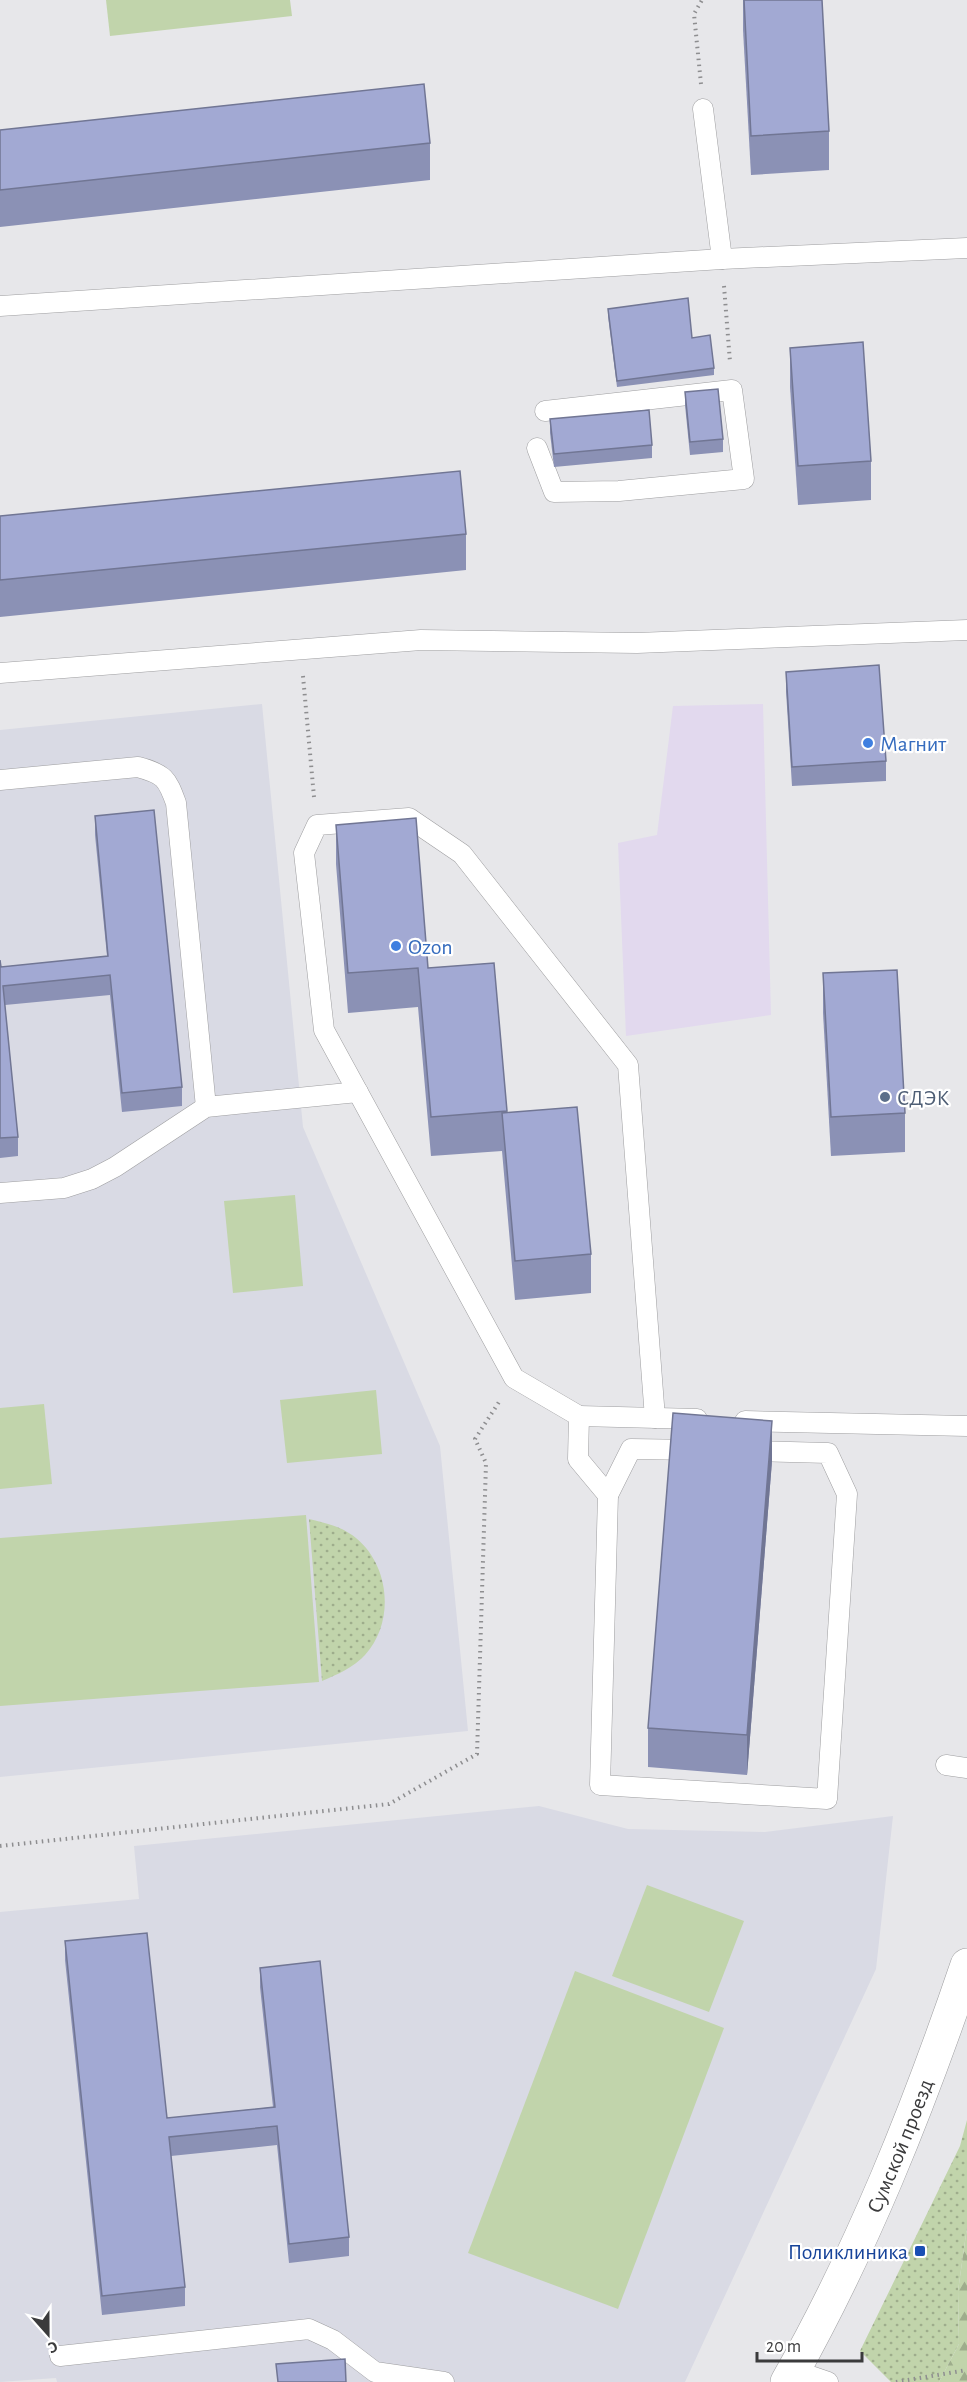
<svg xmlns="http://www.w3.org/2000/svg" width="967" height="2382" font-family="'Alegreya Sans',sans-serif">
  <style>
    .built { fill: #d9dae4 }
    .industrial { fill: #e2d9ee }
    .grass { fill: url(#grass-dots) }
    .forest { fill: url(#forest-firs) }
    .park { fill: #c1d4ab }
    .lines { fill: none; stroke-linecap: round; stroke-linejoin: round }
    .service-casing { stroke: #9e9ea0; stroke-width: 21 }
    .tertiary-casing { stroke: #9e9ea0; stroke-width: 34 }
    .path { stroke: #8e8e90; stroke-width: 4; stroke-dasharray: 1.5 4.5; stroke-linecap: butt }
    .service { stroke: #fff; stroke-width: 20 }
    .tertiary { stroke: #fff; stroke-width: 33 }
    .wall { fill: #8b91b5 }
    .shaded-wall { fill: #717694 }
    .building { fill: #a2a9d3; stroke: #717694; stroke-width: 1.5 }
    .shop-dot { fill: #3f7fe0; stroke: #fff; stroke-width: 2 }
    .service-dot { fill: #5c6f8a; stroke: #fff; stroke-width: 2 }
    .transit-dot { fill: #1a4fb4; stroke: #fff; stroke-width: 2 }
    .labels { text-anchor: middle; stroke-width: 4.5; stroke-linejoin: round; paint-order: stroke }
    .shop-label { font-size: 22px; fill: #366cbe; stroke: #fff; text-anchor: start }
    .service-label { font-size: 22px; fill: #4e5e75; stroke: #fff; text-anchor: start }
    .street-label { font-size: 22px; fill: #3b3b3c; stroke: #fff }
    .transit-label { font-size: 22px; fill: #164399; stroke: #fff; text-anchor: end }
  </style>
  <defs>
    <pattern id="grass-dots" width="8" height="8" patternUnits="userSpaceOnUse" patternTransform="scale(1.5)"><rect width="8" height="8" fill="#c1d4ab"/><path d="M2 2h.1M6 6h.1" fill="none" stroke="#9ead8c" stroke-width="1.8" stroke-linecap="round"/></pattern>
    <pattern id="forest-firs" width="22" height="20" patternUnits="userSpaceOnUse" patternTransform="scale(1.5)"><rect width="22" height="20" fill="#c1d4ab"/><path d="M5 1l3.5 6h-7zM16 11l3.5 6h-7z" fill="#9ead8c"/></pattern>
  </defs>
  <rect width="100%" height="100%" fill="#e7e7ea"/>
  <g class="built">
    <polygon points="262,704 303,1127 440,1446 468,1731 0,1777 0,730"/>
    <polygon points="539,1806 628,1829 765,1832 893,1816 876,1969 685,2382 57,2382 56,2378 0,2382 0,1912 139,1899 134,1846"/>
  </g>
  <polygon class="industrial" points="763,704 771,1015 626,1036 618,843 657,835 673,706"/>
  <g class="grass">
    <path d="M309,1519C326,1523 343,1527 356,1538C390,1566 395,1622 365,1655C353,1668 338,1674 322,1681Z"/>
    <polygon points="967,2120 967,2227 958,2291 959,2344 939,2382 891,2382 860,2351 960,2146"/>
  </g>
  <polygon class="forest" points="967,2227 967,2382 939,2382 959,2344 958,2291"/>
  <g class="park">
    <polygon points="106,0 290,0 292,16 110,36"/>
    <polygon points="295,1195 303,1286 233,1293 224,1201"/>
    <polygon points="376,1390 382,1454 287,1463 280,1400"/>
    <polygon points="44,1404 52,1484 0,1489 0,1408"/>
    <polygon points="306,1515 319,1682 0,1706 0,1538"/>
    <polygon points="647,1885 744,1921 709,2012 612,1976"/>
    <polygon points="575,1971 724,2028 618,2309 468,2253"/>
  </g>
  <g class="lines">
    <defs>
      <g id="service">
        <polyline points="703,109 722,259"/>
        <polyline points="0,306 722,259 967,248"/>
        <polyline points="537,448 554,492 619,491 744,479 732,390 545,411"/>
        <polyline points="0,673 421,640 637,643 967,630"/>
        <path d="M0,780L138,767C164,774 167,778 176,803L206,1107"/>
        <polyline points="0,1193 64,1188 92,1179 115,1167 206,1107 358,1092"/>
        <polyline points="579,1416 697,1419"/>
        <polyline points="655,1418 628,1065 462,854 409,818 317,825 304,853 324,1030 514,1378 579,1416 578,1459 608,1495 600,1785 827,1799 847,1494 828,1453 747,1451"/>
        <polyline points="745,1421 967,1426"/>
        <polyline points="608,1495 631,1449 697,1450"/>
        <polyline points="946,1765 967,1768"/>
        <polyline points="60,2356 309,2329 333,2340 375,2372 444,2382"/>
        <polyline points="793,2370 828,2382"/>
      </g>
      <g id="tertiary">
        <path id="s1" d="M787,2382C862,2250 918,2109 967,1965"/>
      </g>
    </defs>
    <use href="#service" class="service-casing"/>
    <use href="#tertiary" class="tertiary-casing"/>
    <g class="path">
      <polyline points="701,84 694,14 702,0"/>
      <polyline points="724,286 730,362"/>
      <polyline points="303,676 314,797"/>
      <polyline points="0,1846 389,1804 477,1754 486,1463 475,1439 499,1402"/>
      <polyline points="896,2382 967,2370"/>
    </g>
    <use href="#service" class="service"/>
    <use href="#tertiary" class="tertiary"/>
  </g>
  <g class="wall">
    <polygon points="743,0 822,0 829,131 829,170 751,175 743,30"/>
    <polygon points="0,130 430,143 430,180 0,227"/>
    <polygon points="608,309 692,338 714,368 714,375 617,387 608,316"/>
    <polygon points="790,348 871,461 871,500 798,505 790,387"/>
    <polygon points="685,392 723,439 723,452 690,455 685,405"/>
    <polygon points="550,419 652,445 652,458 554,467 550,433"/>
    <polygon points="0,516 466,534 466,570 0,617"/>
    <polygon points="786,672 886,761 886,781 792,786 786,691"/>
    <polygon points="95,816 182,1087 182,1106 122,1112 110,995 5,1005 18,1137 18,1156 0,1158 0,960 1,967 107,956 95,835"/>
    <polygon points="336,825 428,968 494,963 507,1113 591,1254 591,1293 515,1300 502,1151 431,1156 418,1007 348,1013 336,864"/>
    <polygon points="823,973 905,1113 905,1152 831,1156 823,1013"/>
    <polygon points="772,1461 747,1775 648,1767 648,1728"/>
    <polygon points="65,1941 167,2118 273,2107 260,1987 260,1968 349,2237 349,2256 289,2263 277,2145 171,2156 185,2287 185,2306 102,2315 65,1960"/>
  </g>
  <polygon class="shaded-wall" points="772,1421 772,1461 747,1775 747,1735"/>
  <g class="building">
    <polygon points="744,0 822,0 829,131 751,136"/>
    <polygon points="424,84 430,143 0,190 0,130"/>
    <polygon points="688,298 692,338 710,335 714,368 617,381 608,309"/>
    <polygon points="863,342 871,461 798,466 790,348"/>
    <polygon points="718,389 723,439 690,442 685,392"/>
    <polygon points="649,410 652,445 554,454 550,419"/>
    <polygon points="460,471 466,534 0,580 0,516"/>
    <polygon points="879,665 886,761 792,767 786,672"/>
    <polygon points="154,810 182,1087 122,1093 110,975 3,986 18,1137 0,1138 0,960 1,967 108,956 95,816"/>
    <polygon points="416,818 428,968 494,963 507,1111 431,1117 418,968 348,973 336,825"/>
    <polygon points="897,970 905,1113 831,1117 823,973"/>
    <polygon points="577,1107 591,1254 515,1261 502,1113"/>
    <polygon points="673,1413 772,1421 747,1735 648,1728"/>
    <polygon points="147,1933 167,2118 275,2107 260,1968 320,1961 349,2237 289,2244 277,2126 169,2137 185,2287 102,2296 65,1941"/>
    <polygon points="345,2359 346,2382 278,2382 276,2364"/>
  </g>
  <g class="shop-dot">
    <circle cx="868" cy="743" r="6"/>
    <circle cx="396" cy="946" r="6"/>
  </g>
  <circle class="service-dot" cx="885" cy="1097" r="6"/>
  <rect class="transit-dot" x="914" y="2245" width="12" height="12" rx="3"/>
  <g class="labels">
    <g class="shop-label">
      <text x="880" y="751">Магнит</text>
      <text x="408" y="954">Ozon</text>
    </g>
    <g class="service-label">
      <text x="897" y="1105">СДЭК</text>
    </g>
    <g class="street-label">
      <text dy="8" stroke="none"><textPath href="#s1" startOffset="262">Сумской проезд</textPath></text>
    </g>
    <g class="transit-label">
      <text x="908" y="2259">Поликлиника</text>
    </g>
  </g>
  <g transform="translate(48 2334) rotate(159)" stroke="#ffffff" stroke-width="4.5" paint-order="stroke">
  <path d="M0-4.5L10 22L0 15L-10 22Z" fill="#3b3b3c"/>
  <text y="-9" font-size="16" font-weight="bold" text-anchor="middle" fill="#3b3b3c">С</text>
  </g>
  <path d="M757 2352v9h105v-9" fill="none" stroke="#3b3b3c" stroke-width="3"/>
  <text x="766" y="2352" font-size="18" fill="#3b3b3c" stroke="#ffffff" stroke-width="4.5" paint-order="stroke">20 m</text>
</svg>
